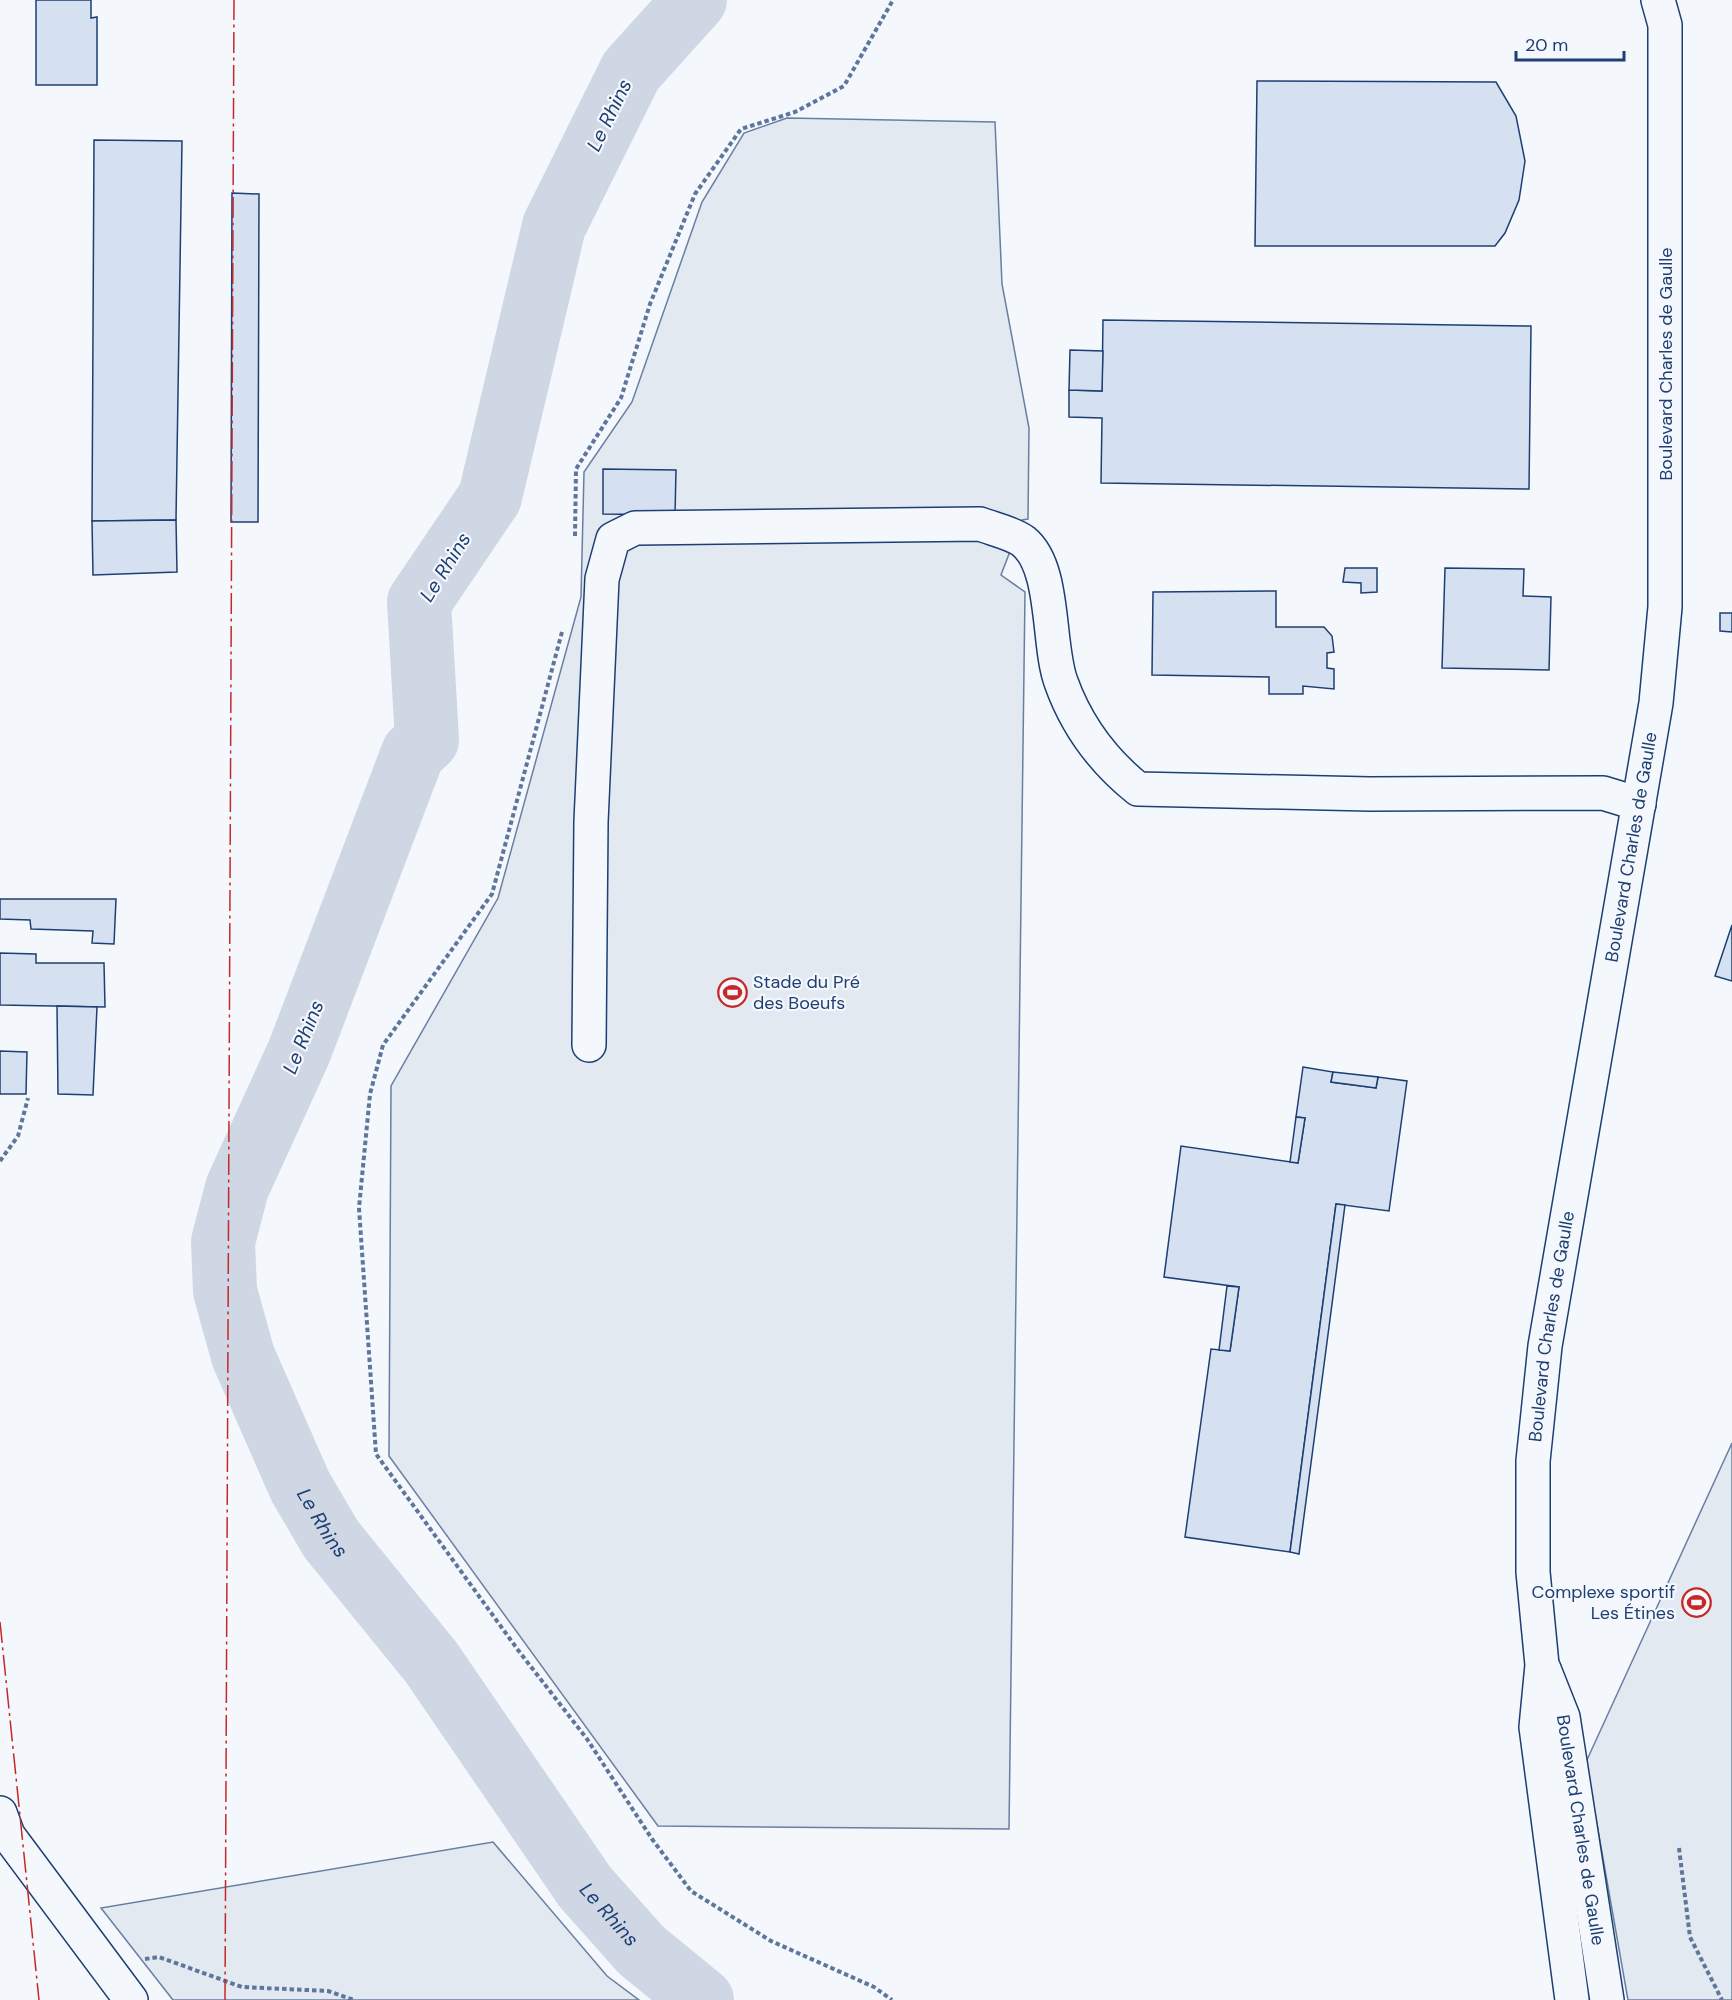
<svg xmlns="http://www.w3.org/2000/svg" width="1732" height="2000" font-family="'DM Sans',sans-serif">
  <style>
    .green { fill: #e3e9f0; stroke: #687fa3; stroke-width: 1.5 }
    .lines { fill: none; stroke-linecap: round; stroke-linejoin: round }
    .river { stroke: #cfd7e4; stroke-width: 64 }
    .building { fill: #d5e0f0; stroke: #1d3f73; stroke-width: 1.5 }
    .minor-casing { stroke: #1d3f73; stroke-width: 36 }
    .path { stroke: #5e769c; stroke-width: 4; stroke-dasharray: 4.5 3; stroke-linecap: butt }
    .minor { stroke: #f4f7fb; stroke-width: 33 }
    .power { stroke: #c62828; stroke-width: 1.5; stroke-dasharray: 21 4.5 3 4.5; stroke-linecap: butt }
    .labels { text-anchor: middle; stroke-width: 4.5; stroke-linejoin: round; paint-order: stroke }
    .street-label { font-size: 18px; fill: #1d3f73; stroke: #f4f7fb }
    .poi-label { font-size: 18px; fill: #1d3f73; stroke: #f4f7fb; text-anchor: start }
    .water-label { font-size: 20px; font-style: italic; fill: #1d3f73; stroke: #f4f7fb }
  </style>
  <rect width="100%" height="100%" fill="#f4f7fb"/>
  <g class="green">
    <polygon points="787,118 995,122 1002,284 1029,428 1028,519 1022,520 1001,575 1025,592 1009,1829 658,1826 389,1456 391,1086 498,898 581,597 584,472 632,402 702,202 744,133"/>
    <polygon points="1732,1443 1732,2000 1628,2000 1586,1762"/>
    <polygon points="493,1842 607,1976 639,2000 173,2000 101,1908"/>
  </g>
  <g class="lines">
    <path class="river" id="s1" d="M695,0L631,71L554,226L490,497L419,602L427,740L413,753L299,1052L237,1188L223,1242L225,1291L243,1356L300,1486L331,1539L431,1662L585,1887L641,1950L702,2000"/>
  </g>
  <g class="building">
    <polygon points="36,0 91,0 91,18 97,17 97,85 36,85"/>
    <polygon points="1257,81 1496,82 1516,116 1525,161 1519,200 1505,233 1495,246 1255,246"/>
    <polygon points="94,140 182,141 176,520 92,521"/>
    <polygon points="232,193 259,194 258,522 231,522"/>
    <polygon points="1103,320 1531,326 1529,489 1101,483 1102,418 1069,417 1069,390 1102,391"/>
    <polygon points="1070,350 1103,351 1102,391 1069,390"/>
    <polygon points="603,469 676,470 675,515 603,514"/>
    <polygon points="176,520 177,572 93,575 92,521"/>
    <polygon points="1345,568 1377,568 1377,592 1361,593 1361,583 1343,582"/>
    <polygon points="1445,568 1524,569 1523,596 1551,597 1549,670 1442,668"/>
    <polygon points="1276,591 1276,627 1324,627 1332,636 1334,652 1327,653 1327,668 1334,669 1334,689 1303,686 1303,694 1269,694 1269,677 1152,675 1153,592"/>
    <polygon points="1720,613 1732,613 1732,632 1720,631"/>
    <polygon points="0,899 116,899 114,944 92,943 93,931 31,929 30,920 0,919"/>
    <polygon points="1732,925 1732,981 1715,976"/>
    <polygon points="0,953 36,954 36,963 104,963 105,1007 0,1005"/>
    <polygon points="57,1006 97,1007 93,1095 58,1094"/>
    <polygon points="0,1051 27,1052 26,1094 0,1094"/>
    <polygon points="1303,1067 1333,1072 1331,1082 1376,1088 1378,1077 1407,1081 1389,1211 1336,1204 1290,1552 1185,1537 1211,1349 1230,1351 1239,1287 1164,1277 1181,1146 1298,1163 1305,1118 1296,1117"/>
    <polygon points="1333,1072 1378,1077 1376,1088 1331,1082"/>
    <polygon points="1296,1117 1305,1118 1298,1163 1290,1162"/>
    <polygon points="1336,1204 1345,1205 1324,1365 1299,1554 1290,1552"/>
    <polygon points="1227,1286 1239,1287 1230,1351 1219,1350"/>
  </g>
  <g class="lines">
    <defs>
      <g id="minor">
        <path d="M589,1045L591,822L602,579L613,539L635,528L980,524C993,529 1012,533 1023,541C1056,567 1047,644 1061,682C1076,724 1103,761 1138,789L1370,794L1603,793L1639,804"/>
        <path id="s2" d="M1544,1669L1563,1717L1607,2000"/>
        <polyline points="0,1813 8,1835 131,2000"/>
        <path id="s3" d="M1572,2000L1536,1727L1542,1665L1533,1572V1461L1545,1346L1656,703L1665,607V25L1658,0"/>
      </g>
    </defs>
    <use href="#minor" class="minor-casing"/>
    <g class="path">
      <polyline points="575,536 576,469 621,398 650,304 695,194 741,129 795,112 844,86 893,0"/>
      <polyline points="562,632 492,894 383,1045 370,1094 359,1208 376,1454 518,1650 587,1739 652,1839 691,1891 771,1941 874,1987 892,2000"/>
      <polyline points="0,1161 18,1136 28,1098"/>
      <polyline points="1679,1848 1690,1937 1722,2000"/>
      <polyline points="145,1959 159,1957 242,1987 328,1991 354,2000"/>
    </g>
    <use href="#minor" class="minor"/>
    <g class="power">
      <polyline points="0,1622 39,2000"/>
      <polyline points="225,2000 234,0"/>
    </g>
  </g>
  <defs>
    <symbol id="stadium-ring" viewBox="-11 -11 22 22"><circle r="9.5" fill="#f4f7fb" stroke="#c62828" stroke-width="1.5"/><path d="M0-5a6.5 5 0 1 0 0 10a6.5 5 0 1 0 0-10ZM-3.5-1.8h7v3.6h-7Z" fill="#c62828"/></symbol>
  </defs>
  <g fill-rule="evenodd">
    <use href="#stadium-ring" x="716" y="976" width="33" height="33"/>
    <use href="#stadium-ring" x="1680" y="1586" width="33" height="33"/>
  </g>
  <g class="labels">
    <g class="street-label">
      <text transform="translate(1666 364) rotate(-90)" y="6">Boulevard Charles de Gaulle</text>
      <text dy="6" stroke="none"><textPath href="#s3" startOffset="1164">Boulevard Charles de Gaulle</textPath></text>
      <text dy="6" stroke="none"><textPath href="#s3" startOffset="678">Boulevard Charles de Gaulle</textPath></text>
      <text dy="6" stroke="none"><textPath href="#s2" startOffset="166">Boulevard Charles de Gaulle</textPath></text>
    </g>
    <g class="poi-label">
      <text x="753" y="988">Stade du Pré<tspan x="753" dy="21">des Boeufs</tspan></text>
      <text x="1675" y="1598" text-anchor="end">Complexe sportif<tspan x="1675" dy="21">Les Étines</tspan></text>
    </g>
    <g class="water-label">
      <text transform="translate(609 115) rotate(-64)" y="7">Le Rhins</text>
      <text transform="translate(445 567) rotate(-58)" y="7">Le Rhins</text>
      <text transform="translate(303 1037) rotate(-68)" y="7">Le Rhins</text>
      <text dy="7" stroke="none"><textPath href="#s1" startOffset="1658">Le Rhins</textPath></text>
      <text dy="7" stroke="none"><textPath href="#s1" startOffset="2144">Le Rhins</textPath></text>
    </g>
  </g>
  <path d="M1516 51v9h108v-9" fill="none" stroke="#1d3f73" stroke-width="3"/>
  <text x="1525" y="51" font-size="18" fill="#1d3f73" stroke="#f4f7fb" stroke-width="4.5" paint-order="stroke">20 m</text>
</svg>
